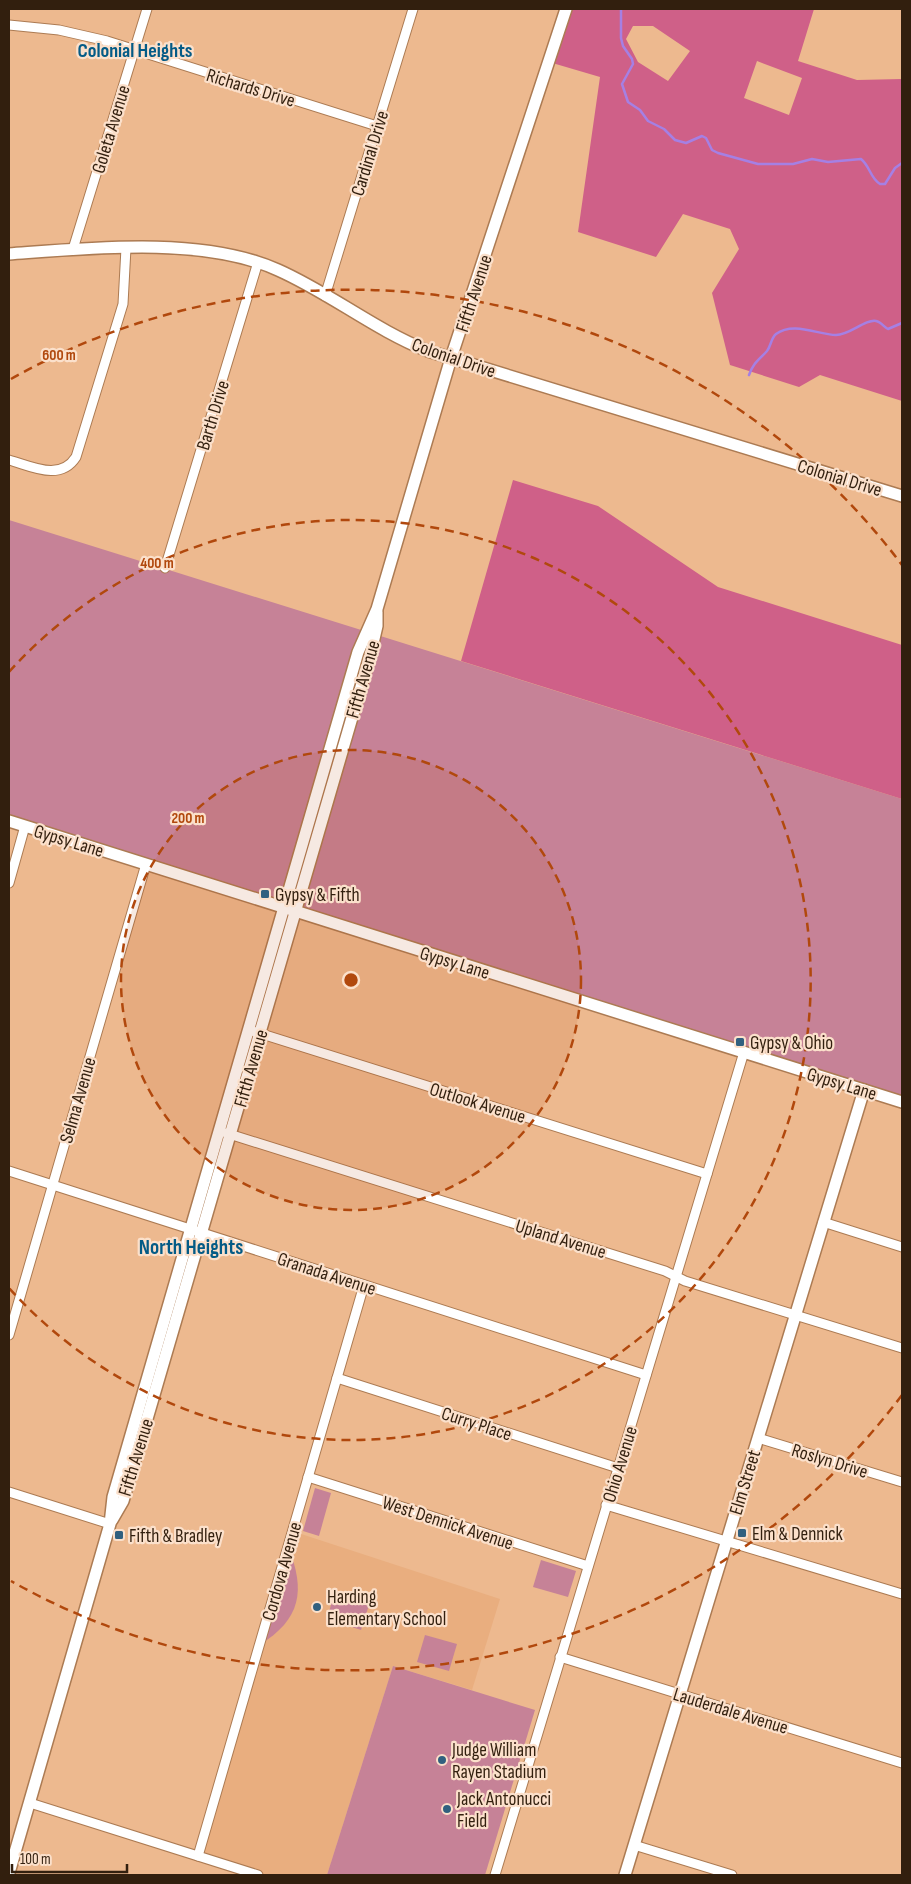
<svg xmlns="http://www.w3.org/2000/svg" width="911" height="1884" font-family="'Sofia Sans Condensed',sans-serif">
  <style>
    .built { fill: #e9ae7f }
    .green { fill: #c68297 }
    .forest { fill: #cf6088; fill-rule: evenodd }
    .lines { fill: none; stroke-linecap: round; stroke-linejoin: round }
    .stream { stroke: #a580e4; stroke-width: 2.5 }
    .minor-casing { stroke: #ac7b53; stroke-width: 11 }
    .tertiary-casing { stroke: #ac7b53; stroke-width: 14 }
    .minor { stroke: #fff; stroke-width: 9 }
    .tertiary { stroke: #fff; stroke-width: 11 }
    .ring { fill: none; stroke: #b1480d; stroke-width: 2.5; stroke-dasharray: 9 6 }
    .poi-dot { fill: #31607f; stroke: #fbe0cb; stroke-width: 2 }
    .labels { text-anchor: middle; stroke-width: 4.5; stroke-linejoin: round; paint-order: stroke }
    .street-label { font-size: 19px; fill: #321f0e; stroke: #fbe0cb }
    .poi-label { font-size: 19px; fill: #321f0e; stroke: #fbe0cb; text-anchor: start }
    .neighbourhood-label { font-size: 20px; font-weight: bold; fill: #045b86; stroke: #fbe0cb }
    .quarter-label { font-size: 21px; font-weight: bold; fill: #045b86; stroke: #fbe0cb }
    .centre { fill: #b1480d; stroke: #fbe0cb; stroke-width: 2.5 }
    .ring-label { font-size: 15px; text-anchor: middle; font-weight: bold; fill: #b1480d; stroke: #fbe0cb; stroke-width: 4.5; stroke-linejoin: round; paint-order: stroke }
  </style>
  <rect width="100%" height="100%" fill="#edb98f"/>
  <polygon class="built" points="292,1531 500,1599 472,1690 393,1666 327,1875 258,1875 198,1856"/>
  <g class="green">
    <polygon points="9,520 902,799 902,1102 295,911 110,1524 283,908 9,821"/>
    <polygon points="315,1488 331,1493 319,1536 303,1531"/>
    <path d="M288,1547C306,1590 301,1620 259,1645Z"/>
    <polygon points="541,1560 576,1571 568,1597 533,1587"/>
    <polygon points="334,1594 369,1605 361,1630 327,1619"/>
    <polygon points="425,1635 457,1644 449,1671 417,1662"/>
    <polygon points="393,1666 535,1710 485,1875 327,1875"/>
  </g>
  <g class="forest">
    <path d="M566,9H814L798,61L857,80L902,79V401L820,375L799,387L730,365L712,293L739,249L730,229L683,214L656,257L578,232L600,77L549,62ZM633,26H653L690,51L668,81L638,62L626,39ZM757,61L802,78L789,115L744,98Z"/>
    <polygon points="513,480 598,506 718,587 902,645 902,799 461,661"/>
  </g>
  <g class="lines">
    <g class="stream">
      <path d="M621,9V38L623,46L632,59L633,64L622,84L628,102L640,110L648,121L664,129L675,140L686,143L702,136L706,138L712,150L718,153L758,164H793L812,159L828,162L861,159C870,166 870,178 880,184H885L895,168L902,163"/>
      <path d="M749,375C753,363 759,360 767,351C771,346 771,338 776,334C794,321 818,335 836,335C850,335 865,319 876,321C881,322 884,327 888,329L902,323"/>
    </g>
    <defs>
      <g id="minor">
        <polyline points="9,25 59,30 107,41 377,126"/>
        <polyline points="73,249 147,9"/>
        <polyline points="325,296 413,9"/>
        <path d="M9,460C31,466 60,482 76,457L123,304L126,248"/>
        <polyline points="165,568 258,262"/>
        <polyline points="9,883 25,826"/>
        <polyline points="249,1030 707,1174"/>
        <polyline points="226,1133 665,1271 685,1281 902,1348"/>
        <polyline points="9,1171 646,1375"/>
        <polyline points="823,1222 902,1247"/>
        <polyline points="9,1335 146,864"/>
        <polyline points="337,1378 618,1468"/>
        <polyline points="758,1438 902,1482"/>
        <polyline points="308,1477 588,1566"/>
        <polyline points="9,1492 110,1524"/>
        <polyline points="606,1505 902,1594"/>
        <polyline points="560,1657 902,1763"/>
        <polyline points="30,1803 258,1875"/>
        <polyline points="634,1845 732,1875"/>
        <polyline points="198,1856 364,1285"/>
        <polyline points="495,1875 744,1052"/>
      </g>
      <g id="tertiary">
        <path d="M9,254C90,248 203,236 278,270C330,293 375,330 428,351L902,496"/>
        <polyline points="9,821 902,1102"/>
        <polyline points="112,1520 123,1501 370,656 377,626 377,612"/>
        <polyline points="9,1873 110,1524 113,1497 358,652 377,609 451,358 566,9"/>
        <polyline points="625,1875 864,1090"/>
      </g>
    </defs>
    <use href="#minor" class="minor-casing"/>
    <use href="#tertiary" class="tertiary-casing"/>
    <use href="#minor" class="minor"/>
    <use href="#tertiary" class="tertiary"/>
  </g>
  <circle cx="351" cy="980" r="230" fill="#b1480d" fill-opacity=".12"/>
  <g class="ring">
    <circle cx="351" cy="980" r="230"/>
    <path d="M9 672A460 460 0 1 1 9 1288"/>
    <path d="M902 1395A690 690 0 0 1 11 1581M11 379A690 690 0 0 1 902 565"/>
  </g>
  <g class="poi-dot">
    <rect x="260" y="889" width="10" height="10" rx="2.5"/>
    <rect x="735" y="1037" width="10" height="10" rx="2.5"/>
    <rect x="737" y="1528" width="10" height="10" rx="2.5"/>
    <rect x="114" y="1530" width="10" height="10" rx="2.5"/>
    <circle cx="317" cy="1607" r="5"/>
    <circle cx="442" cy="1760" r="5"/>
    <circle cx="447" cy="1809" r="5"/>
  </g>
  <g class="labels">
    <g class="street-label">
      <text transform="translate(251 87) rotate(17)" y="7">Richards Drive</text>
      <text transform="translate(110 129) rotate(-73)" y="7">Goleta Avenue</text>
      <text transform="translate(369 153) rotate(-73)" y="7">Cardinal Drive</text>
      <text transform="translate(473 293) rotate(-72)" y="7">Fifth Avenue</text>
      <text transform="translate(454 357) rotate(19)" y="7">Colonial Drive</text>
      <text transform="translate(212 415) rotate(-73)" y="7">Barth Drive</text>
      <text transform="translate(840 477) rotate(17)" y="7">Colonial Drive</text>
      <text transform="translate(362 679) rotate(-74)" y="7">Fifth Avenue</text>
      <text transform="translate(69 840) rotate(17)" y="7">Gypsy Lane</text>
      <text transform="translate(455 962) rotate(17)" y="7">Gypsy Lane</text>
      <text transform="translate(250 1068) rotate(-74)" y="7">Fifth Avenue</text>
      <text transform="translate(842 1083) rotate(17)" y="7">Gypsy Lane</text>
      <text transform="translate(77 1100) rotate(-74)" y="7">Selma Avenue</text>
      <text transform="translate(478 1102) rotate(17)" y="7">Outlook Avenue</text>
      <text transform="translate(561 1238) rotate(17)" y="7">Upland Avenue</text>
      <text transform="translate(327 1273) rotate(18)" y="7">Granada Avenue</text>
      <text transform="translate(477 1423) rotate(18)" y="7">Curry Place</text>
      <text transform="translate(135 1457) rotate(-73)" y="7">Fifth Avenue</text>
      <text transform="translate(830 1460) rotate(17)" y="7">Roslyn Drive</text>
      <text transform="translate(619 1464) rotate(-73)" y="7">Ohio Avenue</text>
      <text transform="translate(744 1482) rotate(-73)" y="7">Elm Street</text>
      <text transform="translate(448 1522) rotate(18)" y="7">West Dennick Avenue</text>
      <text transform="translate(281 1571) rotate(-74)" y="7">Cordova Avenue</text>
      <text transform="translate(731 1710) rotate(17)" y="7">Lauderdale Avenue</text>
    </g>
    <g class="poi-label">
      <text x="275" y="901">Gypsy &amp; Fifth</text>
      <text x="750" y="1049">Gypsy &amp; Ohio</text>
      <text x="752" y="1540">Elm &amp; Dennick</text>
      <text x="129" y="1542">Fifth &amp; Bradley</text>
      <text x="327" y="1603">Harding<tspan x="327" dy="22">Elementary School</tspan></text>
      <text x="452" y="1756">Judge William<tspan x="452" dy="22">Rayen Stadium</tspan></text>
      <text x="457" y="1805">Jack Antonucci<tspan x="457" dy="22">Field</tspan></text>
    </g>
    <g class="neighbourhood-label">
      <text x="135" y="57">Colonial Heights</text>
    </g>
    <g class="quarter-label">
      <text x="191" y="1254">North Heights</text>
    </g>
  </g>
  <circle cx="351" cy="980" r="8" class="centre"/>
  <g class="ring-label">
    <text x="59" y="360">600 m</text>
    <text x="157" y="568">400 m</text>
    <text x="188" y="823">200 m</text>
  </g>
  <rect width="911" height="1884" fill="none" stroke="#321f0e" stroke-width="20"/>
  <path d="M12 1864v8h115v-8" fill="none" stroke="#321f0e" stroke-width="2.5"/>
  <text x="20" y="1864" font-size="15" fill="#321f0e" stroke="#fbe0cb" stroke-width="4" paint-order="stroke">100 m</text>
</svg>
